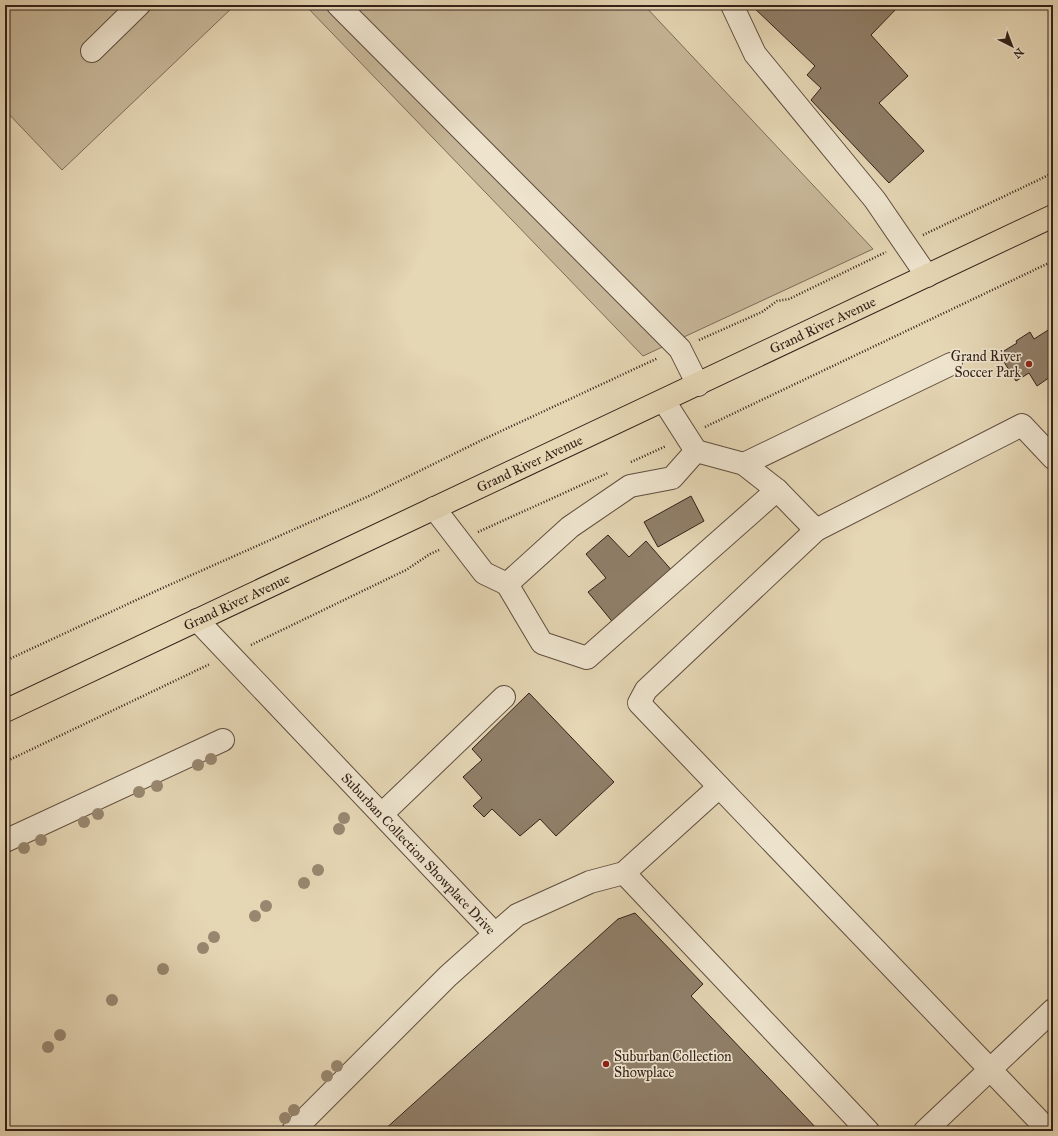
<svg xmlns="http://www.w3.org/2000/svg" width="1058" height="1136" font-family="'IM FELL Great Primer',serif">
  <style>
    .green { fill: #c7b799; stroke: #7e6c58 }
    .building { fill: #907f69; stroke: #342118 }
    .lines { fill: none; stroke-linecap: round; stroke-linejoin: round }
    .minor-casing { stroke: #604e3f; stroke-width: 24 }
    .major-casing { stroke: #342118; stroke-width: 24 }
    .path { stroke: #342118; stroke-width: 2.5; stroke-dasharray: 1 2; stroke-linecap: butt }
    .minor { stroke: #eee4ce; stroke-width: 22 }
    .major { stroke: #e5d6b4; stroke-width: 22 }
    .tree { fill: #988770 }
    .poi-dot { fill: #8f2418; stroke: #eee4ce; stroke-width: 1.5 }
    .labels { text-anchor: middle; stroke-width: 3.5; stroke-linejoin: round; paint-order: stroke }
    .street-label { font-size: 14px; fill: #342118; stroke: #eee4ce }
    .poi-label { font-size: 14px; fill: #342118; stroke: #eee4ce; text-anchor: end }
  </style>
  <rect width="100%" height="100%" fill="#e5d6b4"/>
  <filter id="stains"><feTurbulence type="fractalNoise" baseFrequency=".005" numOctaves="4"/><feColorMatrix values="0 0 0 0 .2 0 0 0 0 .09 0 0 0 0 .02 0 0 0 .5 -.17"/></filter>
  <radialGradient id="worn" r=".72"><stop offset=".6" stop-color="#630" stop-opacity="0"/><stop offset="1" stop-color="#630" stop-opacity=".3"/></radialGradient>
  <g class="green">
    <polygon points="5,5 235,5 62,170 5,110"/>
    <polygon points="305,5 644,5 873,249 643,356"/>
  </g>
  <g class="building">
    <polygon points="751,5 897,5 899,6 871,35 908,76 879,103 924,151 889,183 811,100 821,88 807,75 815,66"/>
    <polygon points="1053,327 1053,375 1037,386 1029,373 1016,381 999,354 1017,343 1016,341 1030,332 1034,339"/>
    <polygon points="691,496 704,521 658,547 644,522"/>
    <polygon points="608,535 629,557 646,541 674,573 615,625 588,592 606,578 586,554"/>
    <polygon points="529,693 614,782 556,836 540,819 520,836 492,809 484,817 473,806 482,798 463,777 482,760 472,749"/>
    <polygon points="635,913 703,984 691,996 819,1131 383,1131 618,919"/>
  </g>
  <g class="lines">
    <defs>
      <g id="minor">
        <polyline points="338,5 680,349 698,385"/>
        <polyline points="732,5 755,54 875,200 927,276"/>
        <polyline points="92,51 139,5"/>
        <polyline points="696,451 744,464 777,490 816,530"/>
        <polyline points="744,464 951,364"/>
        <polyline points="434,508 484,573 507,584 570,527 630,486 672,478 696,451 664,401"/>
        <polyline points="507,584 542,643 587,658 777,490"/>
        <path id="s1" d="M197,620L495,934L448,976L293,1131"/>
        <polyline points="382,814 504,697"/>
        <polyline points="5,841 223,740"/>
        <polyline points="624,873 868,1131"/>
        <polyline points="495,934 517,915 590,882 624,873 719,787"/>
        <polyline points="925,1131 1053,1010"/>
        <polyline points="1049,1131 639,703 646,690 816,530 1022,425 1053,458"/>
      </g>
      <g id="major">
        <path id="s2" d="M5,711L1053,216"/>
      </g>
    </defs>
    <use href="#minor" class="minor-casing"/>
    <use href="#major" class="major-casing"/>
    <g class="path">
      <polyline points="923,235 1053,173"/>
      <polyline points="699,340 762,312 777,301 789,299 886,252"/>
      <polyline points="705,427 1053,261"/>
      <polyline points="631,462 666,446"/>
      <polyline points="478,532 608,473"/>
      <polyline points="251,645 406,570 430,554 439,550"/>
      <polyline points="5,661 158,590 369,496 482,440 658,358"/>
      <polyline points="5,762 210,664"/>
    </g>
    <use href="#minor" class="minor"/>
    <use href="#major" class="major"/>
  </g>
  <g class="tree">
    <circle cx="211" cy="759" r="6"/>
    <circle cx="198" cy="765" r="6"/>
    <circle cx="157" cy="786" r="6"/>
    <circle cx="139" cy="792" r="6"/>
    <circle cx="98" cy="814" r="6"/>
    <circle cx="344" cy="818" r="6"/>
    <circle cx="84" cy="822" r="6"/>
    <circle cx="339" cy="829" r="6"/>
    <circle cx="41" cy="840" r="6"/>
    <circle cx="24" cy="848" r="6"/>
    <circle cx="318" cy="870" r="6"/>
    <circle cx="304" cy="883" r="6"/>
    <circle cx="266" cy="906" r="6"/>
    <circle cx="255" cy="916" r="6"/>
    <circle cx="214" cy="937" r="6"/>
    <circle cx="203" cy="948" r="6"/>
    <circle cx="163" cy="969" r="6"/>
    <circle cx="112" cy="1000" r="6"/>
    <circle cx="60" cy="1035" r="6"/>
    <circle cx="48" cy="1047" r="6"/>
    <circle cx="337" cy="1066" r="6"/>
    <circle cx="327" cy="1076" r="6"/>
    <circle cx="294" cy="1110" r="6"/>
    <circle cx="285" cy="1118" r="6"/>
  </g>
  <g class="poi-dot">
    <circle cx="1029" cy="364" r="4"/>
    <circle cx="606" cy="1064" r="4"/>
  </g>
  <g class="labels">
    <g class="street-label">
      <text dy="5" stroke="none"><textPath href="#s2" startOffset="904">Grand River Avenue</textPath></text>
      <text dy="5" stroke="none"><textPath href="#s2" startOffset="580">Grand River Avenue</textPath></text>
      <text dy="5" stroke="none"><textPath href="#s2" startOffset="256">Grand River Avenue</textPath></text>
      <text dy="5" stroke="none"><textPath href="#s1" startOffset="322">Suburban Collection Showplace Drive</textPath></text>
    </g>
    <g class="poi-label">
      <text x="1021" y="361">Grand River<tspan x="1021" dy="16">Soccer Park</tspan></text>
      <text x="614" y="1061" text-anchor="start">Suburban Collection<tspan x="614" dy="16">Showplace</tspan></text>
    </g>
  </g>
  <rect width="1058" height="1136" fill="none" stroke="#e5d6b4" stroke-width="20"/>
  <rect x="6" y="6" width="1046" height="1124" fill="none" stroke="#342118" stroke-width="2"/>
  <rect x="10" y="10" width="1038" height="1116" fill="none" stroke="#342118"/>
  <g transform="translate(1012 46) rotate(138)" stroke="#eee4ce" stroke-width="3" paint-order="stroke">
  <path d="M0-3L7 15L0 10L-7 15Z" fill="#342118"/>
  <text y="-6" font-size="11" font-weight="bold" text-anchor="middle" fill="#342118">N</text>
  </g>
  <rect width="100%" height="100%" filter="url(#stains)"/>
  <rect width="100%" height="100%" fill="url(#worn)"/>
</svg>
